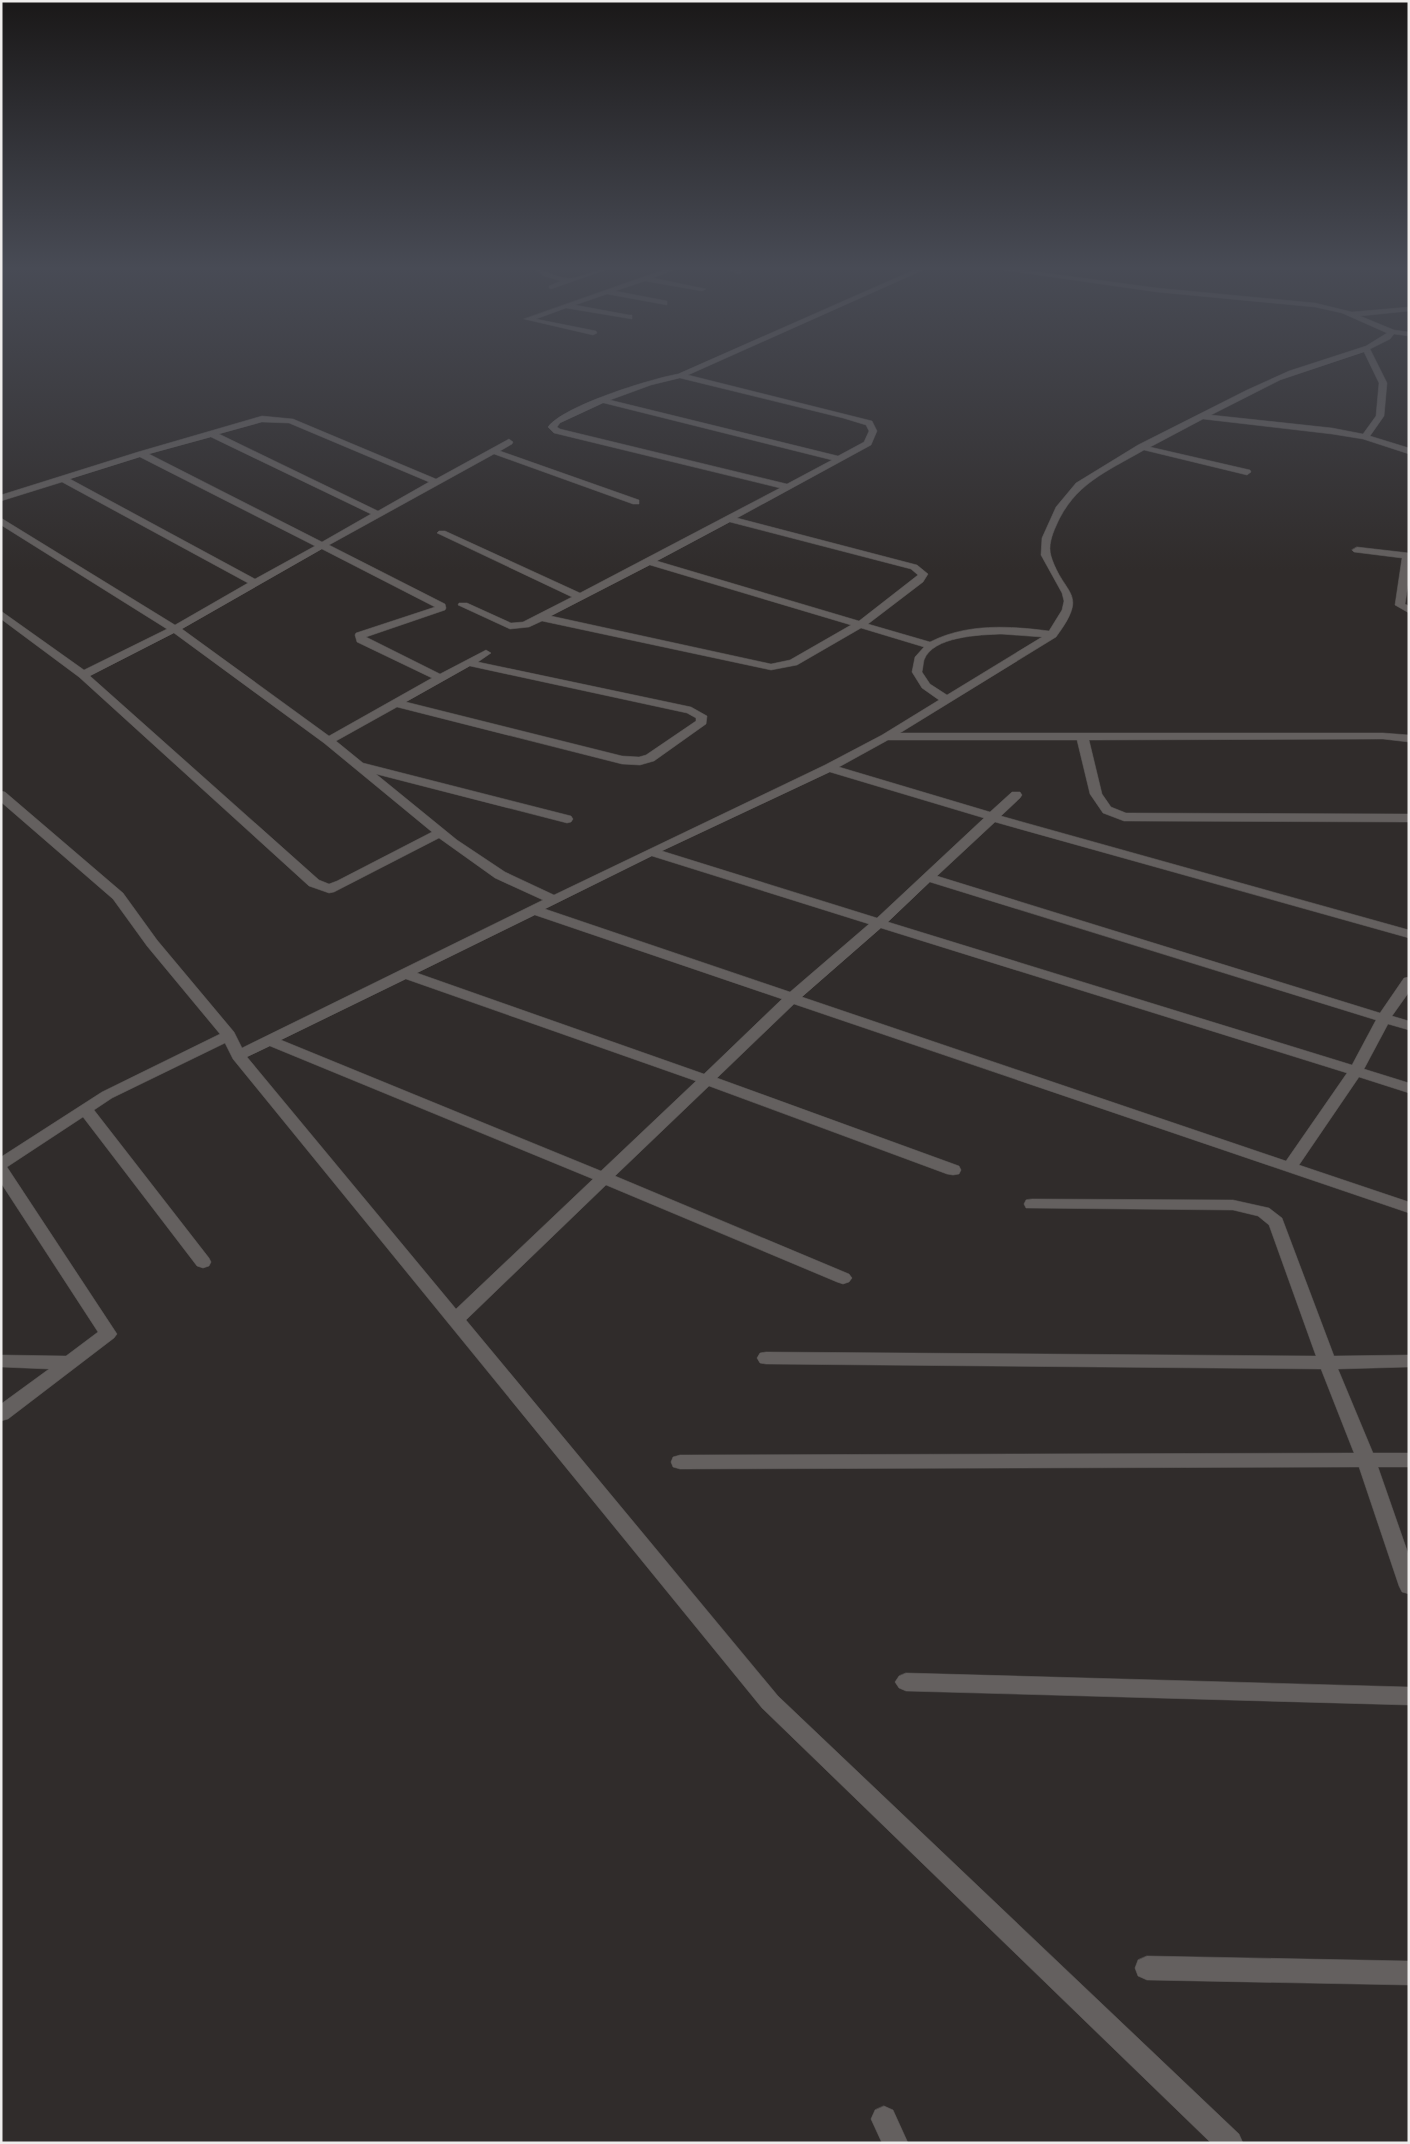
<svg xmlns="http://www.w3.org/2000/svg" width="1410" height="2144" font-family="Raleway,sans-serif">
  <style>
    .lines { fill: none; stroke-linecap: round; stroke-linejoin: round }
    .street-casing { stroke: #4c4948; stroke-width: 1 }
    .street { fill: #64605f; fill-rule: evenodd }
  </style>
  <rect width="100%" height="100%" fill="#302c2b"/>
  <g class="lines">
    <defs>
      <g id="street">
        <path d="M536,270C547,270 555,277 566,278C577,280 592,270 605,270L551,289L549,288V286L561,281L544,276Z"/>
        <polygon points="663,270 673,270 653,278 706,289 702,291 645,281 615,291 667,301 667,305 607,294 575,305 629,315 632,315 632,319 566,308 536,319 596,331 597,333 593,335 524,319"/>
        <polygon points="728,270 740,270 742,272 739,274"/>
        <path d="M914,270H923L688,375L872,421L877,431L871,445L737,518L917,565L928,574L923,582L868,624L930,642C967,623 1010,626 1049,631L1062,610L1064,601L1062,593L1041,555L1042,538L1056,507L1076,483L1138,445L1247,390L1289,371L1366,346L1387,333L1342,313L1315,307L1157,292L1003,270H1023L1157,288L1315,303L1352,312L1409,307V311L1360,316L1394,330L1409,332V336L1394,334L1390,339L1370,349L1387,383L1384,416L1370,436L1409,448V454L1363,439L1332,434L1203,419L1154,445L1150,447L1250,470L1251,472L1247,475L1144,450C1106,472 1074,484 1056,526C1052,535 1048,546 1051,556C1064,597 1090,591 1056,637L900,733H1383L1409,735V742L1383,739L1089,740L1102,794L1111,807L1126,813L1409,814V822L1124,821L1103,813L1090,794L1077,740H888L839,767L990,812L1012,792H1020L1022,795L1020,798L1001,816L1409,930V938L995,822L937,876L1380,1013L1404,978L1409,977V992L1392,1016L1409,1021V1030L1388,1024L1364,1069L1409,1083V1093L1359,1077L1299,1165L1409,1202V1213L794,1004L717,1078L959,1166L961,1170L959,1174L953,1175L947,1174L709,1086L615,1176L849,1274L852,1278L849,1282L843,1284L837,1282L606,1185L466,1320L778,1696L1239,2134L1243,2143H1211L762,1708L233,1059L225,1043L112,1098L94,1110L209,1258L211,1262L209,1266L203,1268L197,1266L83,1117L7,1167L117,1334L114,1338L8,1419L1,1421V1404L49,1369L1,1367V1355L66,1356L98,1332L1,1183V1157L102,1092L220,1034L147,946L113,899L1,802V791L5,792L123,893L157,940L234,1032L242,1048L543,900L495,878L439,838L334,892L329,893L309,886L79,677L1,619V611L84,670L167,629L1,525V518L175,625L248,583L62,482L1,501V495L138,452L262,416L293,419L436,479L509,439L513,442L512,444L500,451L639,500V504H633L494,454L329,545L445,604L446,608L445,610L366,637L440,674L486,650L491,653L478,662L691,707L707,716L706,724L654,761L640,765L622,764L397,707L336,741L363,763L571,816L573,819L571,822L567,823L376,774L457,840L505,872L554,895L825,765L882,735L939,700L922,688L912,672L915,657L924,647L861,628L797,665L771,670L542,621L529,627L510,629L458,605L459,603H467L511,623L523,622L572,597L437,533L439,531H445L580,593L780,488L554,433L548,427C563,406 650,379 678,374ZM1364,352L1379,383L1376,416L1363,434L1332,428L1211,415L1280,380ZM680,378L843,418L866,425L869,431L864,442L838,456L610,400L651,385ZM603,403H604L832,460L787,484L560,429L557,427L560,423ZM262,422L289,423L429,482L378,511L219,434ZM211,437L371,514L322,542L149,454ZM140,457L315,546L255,579L70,479ZM730,522L911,569L918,575L859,621L657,561ZM322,549L435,607L356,633L355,635L357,642L432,678L329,736L182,629ZM650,565L851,625L790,660L771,664L551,616ZM174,633L324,743L432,832L337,881L329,884L319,880L90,676ZM1001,634L1042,637L947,695L930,684L922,672C923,668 923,664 924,660C933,636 980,635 1001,634ZM470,666L687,713L696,718V721L646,755L639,757L622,756L406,702ZM830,772L984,818L877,918L662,851ZM652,856L869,924L790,992L545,909ZM930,882L1376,1020L1352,1065L888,922ZM535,915L782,999L704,1074L417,973ZM881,928L1347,1073L1286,1161L802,997ZM406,979L696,1081L601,1171L281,1040ZM270,1046L593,1179L456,1309L247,1057Z"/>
        <polygon points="1357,547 1409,553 1409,579 1405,604 1409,606 1409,613 1395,605 1402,558 1354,552 1352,550"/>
        <polygon points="1032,1199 1233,1200 1269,1208 1282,1218 1334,1356 1409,1355 1409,1367 1338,1369 1373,1453 1409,1453 1409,1467 1378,1467 1409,1556 1409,1594 1402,1592 1399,1586 1359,1467 680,1469 673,1467 671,1462 673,1457 680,1455 1354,1453 1321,1369 766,1364 760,1363 757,1358 760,1353 766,1352 1316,1356 1269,1225 1258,1216 1233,1210 1026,1208 1024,1204 1026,1200"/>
        <polygon points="906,1673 1409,1687 1409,1705 906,1691 899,1688 895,1682 899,1676"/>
        <polygon points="1147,1956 1409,1961 1409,1985 1147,1980 1138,1976 1135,1968 1138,1960"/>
        <polygon points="884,2106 893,2110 908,2143 882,2143 871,2119 875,2110"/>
      </g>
    </defs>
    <use href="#street" class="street-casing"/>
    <use href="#street" class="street"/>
  </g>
  <linearGradient id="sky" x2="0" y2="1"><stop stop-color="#1a1818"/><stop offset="0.47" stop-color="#484b55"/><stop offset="1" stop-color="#484b55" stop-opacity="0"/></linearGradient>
  <rect width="1410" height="570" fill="url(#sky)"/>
  <rect width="1410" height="2144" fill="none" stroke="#efedec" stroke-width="5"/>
</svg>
